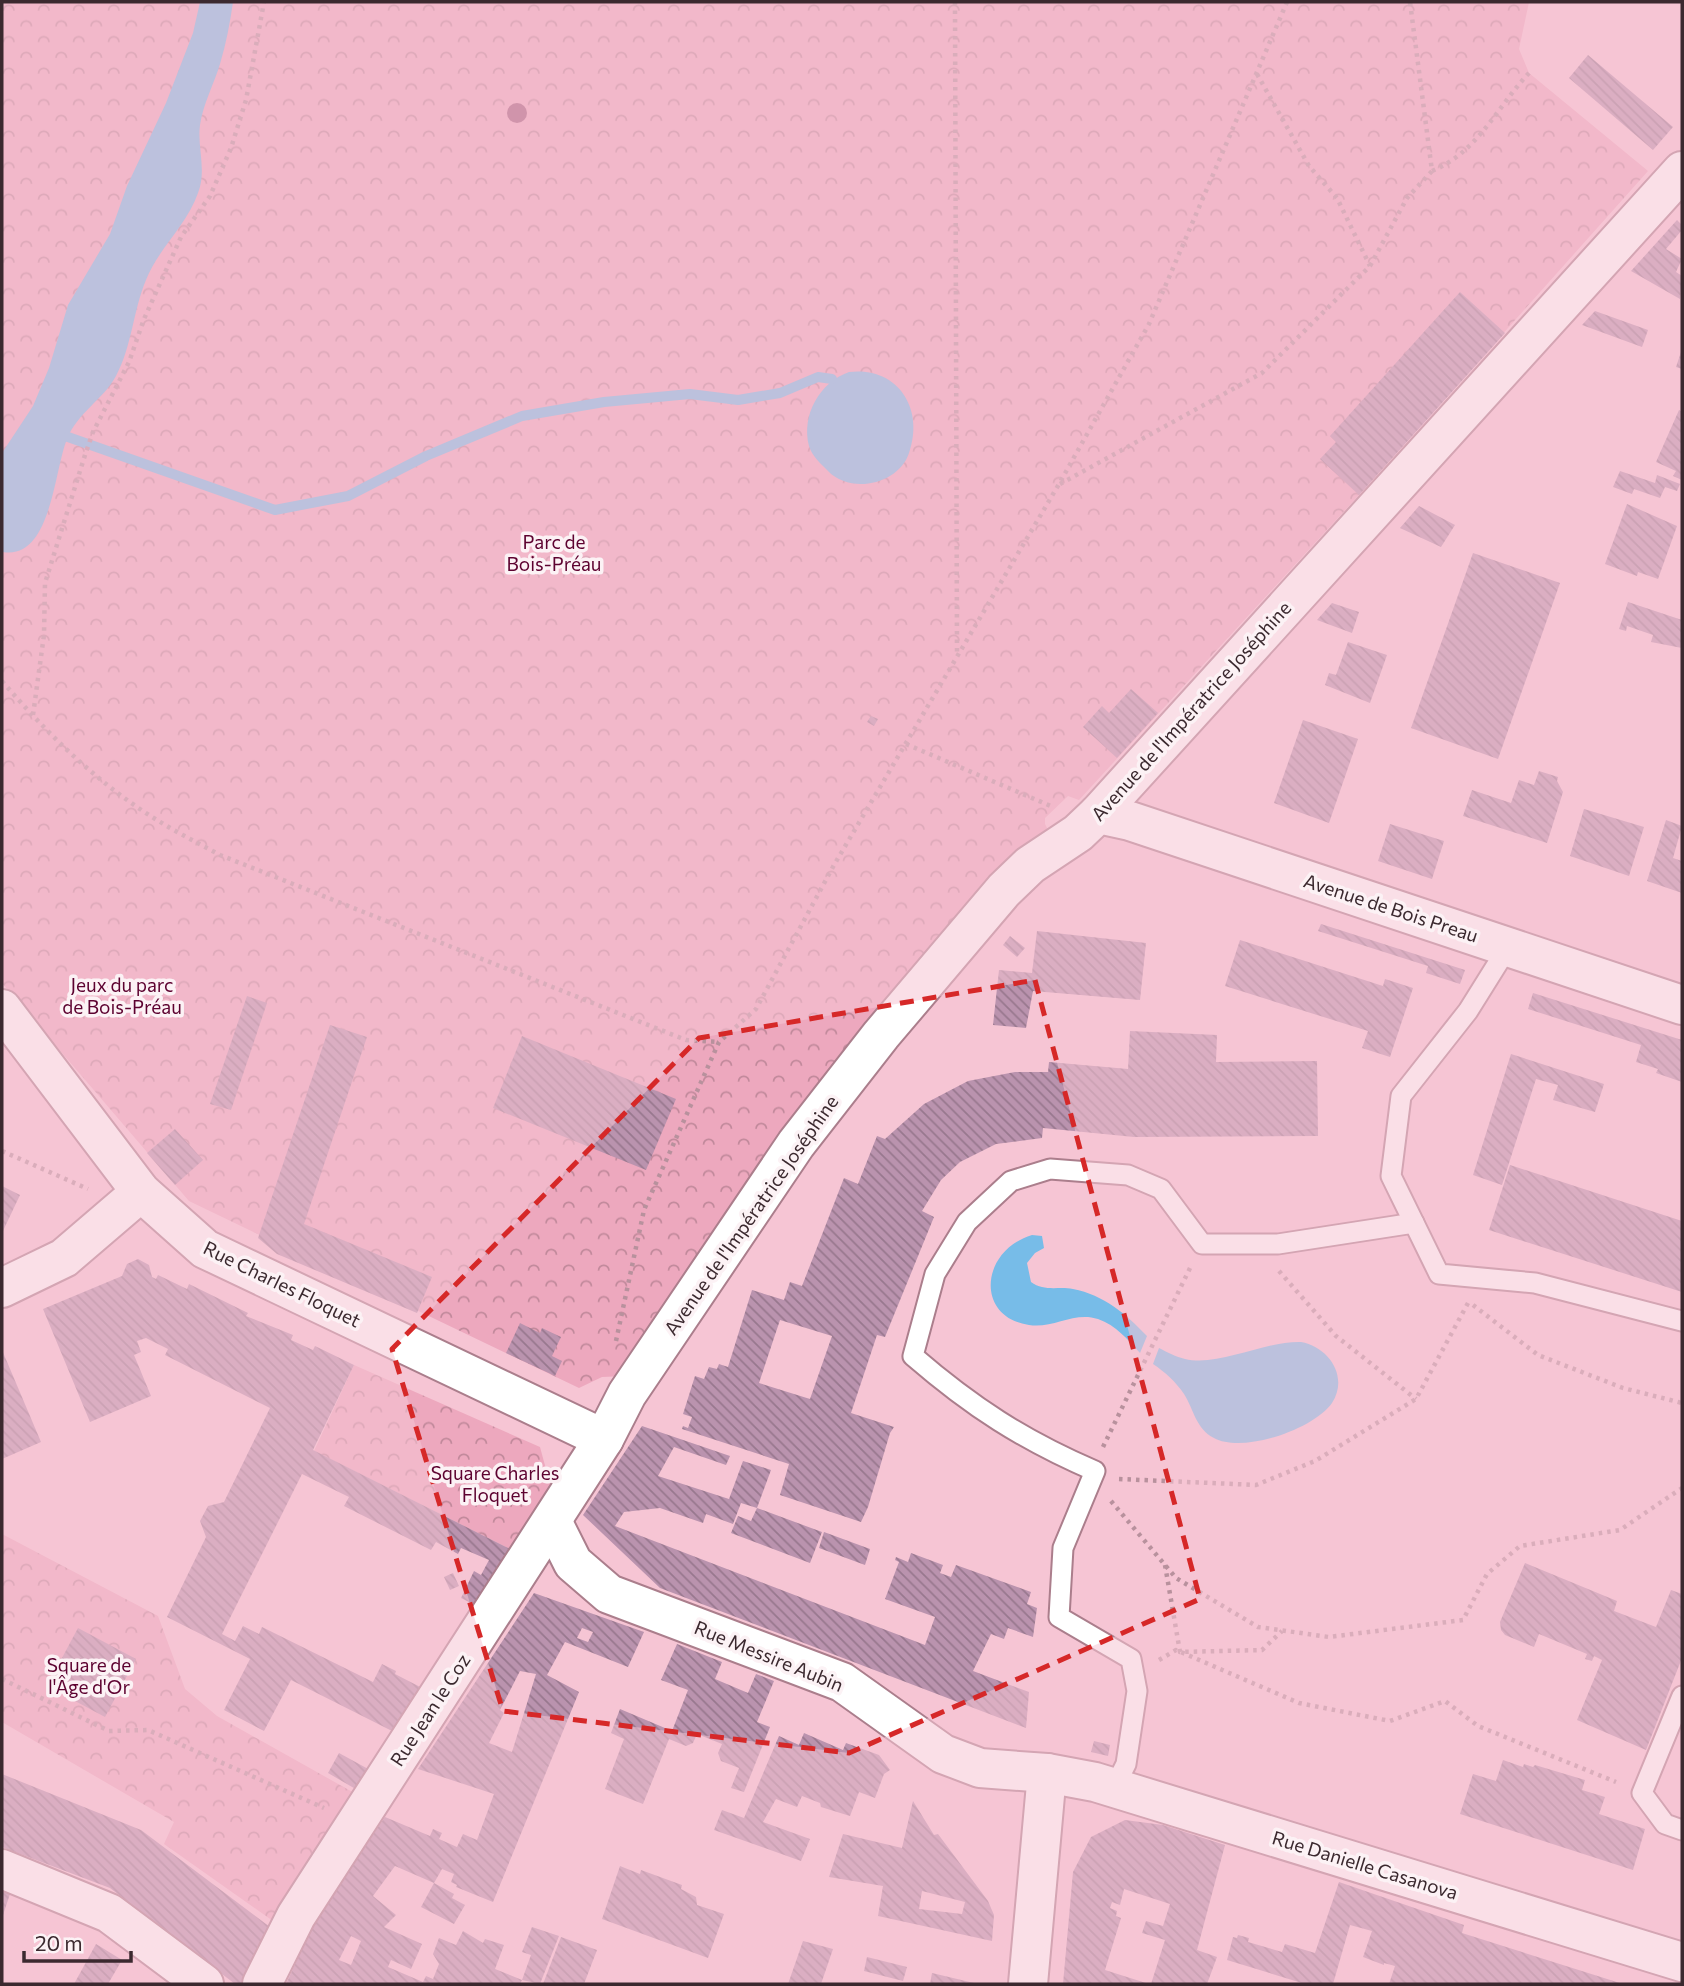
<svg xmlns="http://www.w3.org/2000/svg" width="1684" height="1986" font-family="Commissioner,sans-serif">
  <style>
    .forest { fill: url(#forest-crowns) }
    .water { fill: #77bce8 }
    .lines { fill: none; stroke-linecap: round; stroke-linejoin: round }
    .stream { stroke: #77bce8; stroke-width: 10 }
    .building { fill: url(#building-back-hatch); fill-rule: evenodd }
    .lane-casing { stroke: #ab7e8c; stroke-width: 23 }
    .street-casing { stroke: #ab7e8c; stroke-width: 42 }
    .secondary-casing { stroke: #ab7e8c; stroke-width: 42 }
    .path { stroke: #b8919d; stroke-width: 4.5; stroke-dasharray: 3.5 5; stroke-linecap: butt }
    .lane { stroke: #fff; stroke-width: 19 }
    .street { stroke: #fff; stroke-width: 38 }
    .secondary { stroke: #fff; stroke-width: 38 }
    .tree { fill: #a25a7a }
    .marked { fill: none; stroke: #d62828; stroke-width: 5; stroke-dasharray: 14 9; stroke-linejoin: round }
    .labels { text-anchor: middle; stroke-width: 7; stroke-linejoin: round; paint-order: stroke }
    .park-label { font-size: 19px; fill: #5d0230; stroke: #fcf2f5 }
    .street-label { font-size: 19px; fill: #3b292f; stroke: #fcf2f5 }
  </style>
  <defs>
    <pattern id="forest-crowns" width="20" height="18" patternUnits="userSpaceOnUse" patternTransform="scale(1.75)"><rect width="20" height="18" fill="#eda8be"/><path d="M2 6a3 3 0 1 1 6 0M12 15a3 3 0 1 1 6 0" fill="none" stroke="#c1899b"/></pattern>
    <pattern id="building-back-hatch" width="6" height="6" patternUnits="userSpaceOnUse" patternTransform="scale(1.75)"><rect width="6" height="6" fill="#ba93ae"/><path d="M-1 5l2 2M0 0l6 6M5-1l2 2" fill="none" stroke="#98788e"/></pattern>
  </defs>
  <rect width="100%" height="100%" fill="#f6c5d4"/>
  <g class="forest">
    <polygon points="2,2 1529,2 1519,49 1529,73 1648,171 1359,495 1079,800 1068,796 1045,818 1045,824 1049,832 626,1376 602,1377 579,1388 189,1201 2,983"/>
    <polygon points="354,1365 540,1447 553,1495 518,1553 314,1451"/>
    <polygon points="2,1534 158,1616 185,1689 217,1716 356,1794 273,1921 164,1844 174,1822 2,1722"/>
  </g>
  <g class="water">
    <path d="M200,2H233C230,23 226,44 220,64C214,84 203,104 200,125C197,148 207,170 198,193C187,225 158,249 146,280C133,311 132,346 116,376C103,400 78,412 67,439C54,471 51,560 3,552L2,453L33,406L49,368L68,305L110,234L127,186L166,103L193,33Z"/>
    <path d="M849,372C897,366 925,408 909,453C899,484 851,495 828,471C821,464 812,456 809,446C801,415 820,382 849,372Z"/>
    <path d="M1032,1235L1042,1236L1044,1248L1035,1253L1027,1263L1031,1282C1044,1292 1059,1286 1073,1289C1104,1295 1126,1314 1147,1336L1140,1353C1128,1340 1116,1325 1098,1319C1074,1311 1053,1329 1029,1325C975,1317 980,1251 1032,1235Z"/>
    <path d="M1301,1342C1329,1347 1349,1377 1332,1403C1314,1429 1243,1454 1214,1438C1196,1429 1194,1410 1184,1394C1176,1382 1165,1372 1153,1364L1159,1348C1167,1352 1176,1357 1185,1359C1219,1367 1264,1341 1301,1342Z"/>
  </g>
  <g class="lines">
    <polyline class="stream" points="68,437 275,510 348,496 426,456 522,416 604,402 690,394 738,400 780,393 818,377 832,379"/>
  </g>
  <g class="building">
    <polygon points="1588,55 1673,127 1653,150 1569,78"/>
    <polygon points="1677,220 1682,225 1682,230 1666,249 1682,259 1676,272 1682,276 1680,299 1631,271"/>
    <polygon points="1460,292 1505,333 1359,495 1320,459 1336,442 1330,436"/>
    <polygon points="1595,311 1648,330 1642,347 1582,325"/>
    <polygon points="1682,349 1682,369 1676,367"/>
    <polygon points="1679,410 1682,412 1682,480 1673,476 1676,471 1656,462"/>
    <polygon points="1620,471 1655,483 1657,475 1680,484 1677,491 1665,487 1660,498 1634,489 1632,494 1613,487"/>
    <polygon points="1627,504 1677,526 1658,579 1638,572 1637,576 1605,564"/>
    <polygon points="1419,506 1455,525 1441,547 1400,528"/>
    <polygon points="1473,553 1560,583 1498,759 1411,728"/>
    <polygon points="1628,602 1682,620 1682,648 1651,642 1653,635 1627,626 1626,631 1619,629"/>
    <polygon points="1332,603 1359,612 1352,633 1317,620"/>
    <polygon points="1348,642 1387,655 1370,703 1325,685 1329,673 1336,675"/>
    <polygon points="1131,689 1158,713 1117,758 1083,727 1102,706 1109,713"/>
    <polygon points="871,716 878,719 874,726 867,722"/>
    <polygon points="1303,720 1358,739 1329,823 1274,803"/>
    <polygon points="1539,771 1558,777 1557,781 1563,792 1547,843 1463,816 1472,790 1511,803 1519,780 1534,785"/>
    <polygon points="1584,809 1644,827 1629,876 1570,856"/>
    <polygon points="1666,820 1682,826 1673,858 1682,861 1682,893 1647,881"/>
    <polygon points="1390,824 1444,841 1432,879 1378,861"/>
    <polygon points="1321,924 1465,970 1460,984 1426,973 1428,966 1318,931"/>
    <polygon points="1037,931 1146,943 1140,1000 1033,991 1026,1028 993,1025 999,970 1032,973"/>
    <polygon points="1010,936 1025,948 1017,957 1003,945"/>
    <polygon points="1240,940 1383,986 1385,979 1413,988 1390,1057 1362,1048 1368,1031 1225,986"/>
    <polygon points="1533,993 1682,1040 1682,1082 1656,1073 1658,1069 1636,1062 1641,1045 1528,1009"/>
    <polygon points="247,996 267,1003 231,1110 210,1104"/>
    <polygon points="330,1025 367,1037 304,1224 432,1277 417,1313 277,1254 258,1238"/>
    <path d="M1130,1031L1217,1035L1216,1062L1317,1061L1318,1136L1134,1137L1043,1128L1042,1138L996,1144L960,1162L941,1180L922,1211L934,1217L885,1337L877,1335L851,1413L894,1427L890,1433L868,1507L861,1522L780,1495L789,1464L682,1429L683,1426L688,1428L692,1417L683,1414L695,1376L704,1379L709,1367L717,1369L719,1364L728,1367L752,1290L784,1300L790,1282L802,1286L844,1178L858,1184L877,1136L885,1139L924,1104L968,1081L1015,1072H1048L1049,1062L1128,1069ZM780,1320L832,1336L810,1399L759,1383Z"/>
    <polygon points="522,1036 676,1099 646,1170 493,1108"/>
    <polygon points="1511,1054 1604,1084 1595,1112 1553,1100 1558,1085 1536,1079 1502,1185 1473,1175"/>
    <polygon points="175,1129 203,1160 175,1185 147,1153"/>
    <polygon points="1510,1165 1682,1221 1682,1292 1489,1230"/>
    <polygon points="2,1186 20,1195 2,1233"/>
    <polygon points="138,1259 149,1265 152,1277 156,1279 158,1275 187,1289 189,1284 248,1313 246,1316 293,1335 291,1340 313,1350 315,1346 354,1365 313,1450 518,1553 481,1608 461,1598 474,1571 481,1575 489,1560 461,1548 458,1554 436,1542 431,1550 344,1506 349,1497 302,1474 222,1634 235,1641 243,1626 259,1634 262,1627 373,1682 382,1664 396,1671 395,1674 426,1690 396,1733 291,1680 264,1731 224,1710 250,1659 167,1617 206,1537 200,1521 208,1506 224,1502 270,1408 165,1355 168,1349 146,1338 137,1341 141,1352 134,1355 151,1396 90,1422 43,1309 122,1276 127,1264"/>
    <polygon points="520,1323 540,1333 542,1328 561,1337 552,1356 562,1361 555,1376 506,1353"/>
    <polygon points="2,1350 41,1442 2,1459"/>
    <polygon points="642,1426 730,1456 726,1465 674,1447 658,1476 729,1499 743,1461 771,1470 757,1508 822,1532 810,1563 731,1533 738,1516 751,1521 757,1508 741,1503 733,1524 706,1514 703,1523 660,1508 624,1512 615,1526 925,1645 935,1617 885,1599 899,1562 895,1560 896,1557 908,1562 911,1553 943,1565 940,1573 951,1577 956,1565 1031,1592 1027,1604 1037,1608 1033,1637 1008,1628 1004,1639 991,1634 973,1671 1029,1692 1026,1728 660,1588 583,1515"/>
    <polygon points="824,1532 870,1549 865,1565 819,1548"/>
    <polygon points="1525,1563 1617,1601 1614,1611 1656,1627 1671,1590 1682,1594 1682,1658 1646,1750 1577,1720 1602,1660 1594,1656 1592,1661 1585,1659 1587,1654 1539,1634 1534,1647 1505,1635 1501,1630 1500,1622"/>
    <polygon points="453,1573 459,1586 450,1590 444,1577"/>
    <path d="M534,1593L644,1632L628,1667L565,1642L547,1675L579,1692L493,1902L456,1887L457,1885L451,1882L454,1874L442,1869L434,1883L395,1866L373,1896L396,1915L384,1927L422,1944L411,1969L391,1960L388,1967L423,1982L426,1976L433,1979L439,1964L433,1954L439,1938L456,1945L463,1931L483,1943L485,1939L504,1945L495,1969L522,1980L531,1955L522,1952L532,1927L559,1936L540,1984L522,1980L520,1984H286L317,1916L385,1817L430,1836L433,1829L442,1833L439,1839L457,1847L463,1834L477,1840L494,1794L418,1769ZM582,1628L593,1632L588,1642L577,1638ZM520,1671L536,1674L512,1752L489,1743L504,1713L500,1710ZM351,1936L361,1941L351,1965L339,1960Z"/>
    <polygon points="78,1628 136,1659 105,1717 47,1686"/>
    <polygon points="677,1644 722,1662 715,1679 748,1693 756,1674 774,1681 757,1722 770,1727 744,1792 731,1788 739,1768 721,1761 718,1753 722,1744 697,1734 693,1743 686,1746 669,1739 643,1804 605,1789 624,1739 611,1733 620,1709 672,1731 688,1690 661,1680"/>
    <polygon points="804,1733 843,1750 846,1743 879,1755 890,1770 884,1774 875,1798 859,1792 850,1816 821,1807 820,1803 802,1796 797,1807 776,1799 763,1822 810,1839 801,1861 714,1830 722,1810 744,1818 779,1736 799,1745"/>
    <polygon points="1094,1741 1110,1745 1108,1756 1091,1752"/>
    <polygon points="339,1753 370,1770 359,1791 328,1773"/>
    <polygon points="1503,1760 1523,1767 1524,1764 1533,1767 1535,1765 1585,1780 1582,1790 1605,1797 1599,1814 1645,1829 1633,1870 1460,1814 1473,1774 1496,1781"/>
    <polygon points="2,1774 141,1830 270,1927 243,1984 235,1984 110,1888 2,1847"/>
    <path d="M913,1801L934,1835L938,1834L988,1901L994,1915L992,1941L878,1916L883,1886L829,1877L843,1834L902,1848ZM922,1891L965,1902L962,1914L919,1909Z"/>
    <polygon points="1125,1820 1163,1825 1225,1845 1197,1950 1217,1957 1207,1984 1151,1984 1165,1940 1142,1933 1146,1921 1163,1926 1170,1904 1124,1889 1120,1905 1112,1902 1110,1908 1117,1911 1116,1916 1121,1918 1105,1970 1149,1984 1063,1984 1073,1872 1091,1837"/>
    <polygon points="620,1866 640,1874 641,1870 682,1885 681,1889 696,1897 697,1905 724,1914 708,1958 602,1919"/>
    <polygon points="1339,1882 1464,1925 1462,1933 1623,1984 1389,1984 1395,1966 1384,1963 1384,1965 1363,1957 1372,1931 1350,1925 1333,1984 1305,1984 1227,1960 1233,1937 1237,1938 1238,1935 1249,1938 1248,1942 1282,1952 1285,1944 1315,1953"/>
    <polygon points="434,1883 454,1894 452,1898 465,1905 454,1924 421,1907"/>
    <polygon points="2,1891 10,1894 2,1918"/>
    <polygon points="561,1937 597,1950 584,1984 543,1984"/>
    <polygon points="803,1941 833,1949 821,1984 788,1984"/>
    <polygon points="96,1944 122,1960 108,1984 74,1984"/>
    <polygon points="867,1957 907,1967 903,1981 864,1971"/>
    <polygon points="932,1973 974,1983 974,1984 930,1984"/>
  </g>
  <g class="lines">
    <defs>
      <g id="lane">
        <polyline points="1508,947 1468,1011 1401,1096 1391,1176 1439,1274 1535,1283 1682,1321"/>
        <polyline points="1682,1696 1642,1793 1665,1824 1682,1830"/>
        <path d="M1114,1788L1126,1764L1137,1691L1131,1659L1059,1617L1063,1548L1095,1471C1023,1440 972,1407 913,1356L935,1274L967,1222L1011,1181L1050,1169L1128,1175L1161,1189L1202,1244H1278L1414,1223"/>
      </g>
      <g id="street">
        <polyline points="1098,814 1682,171"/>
        <polyline points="2,1288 64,1258 141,1192"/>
        <polyline points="552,1521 573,1563 609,1594 842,1682 943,1754 980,1768 1047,1773 1095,1782 1682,1962"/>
        <polyline points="2,1869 109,1913 204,1984"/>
        <polyline points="262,1984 296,1916 604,1439"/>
        <polyline points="1028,1984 1047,1773"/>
      </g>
      <polyline id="secondary" points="2,1009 141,1192 205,1249 604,1439 627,1394 796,1144 881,1035 1004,890 1030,865 1078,833 1098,814 1130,821 1682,1005"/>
    </defs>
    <use href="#lane" class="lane-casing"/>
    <use href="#street" class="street-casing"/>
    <use href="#secondary" class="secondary-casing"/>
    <g class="path">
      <polyline points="955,2 957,652"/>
      <polyline points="1257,74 1309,166 1337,198 1370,266"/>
      <path d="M1432,171C1478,152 1497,107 1529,73"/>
      <polyline points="1060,484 1262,373 1370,266 1407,198 1432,171 1410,2"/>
      <path d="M2,681C45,731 93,779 149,815C172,830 196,842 220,855L686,1040L719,1042"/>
      <polyline points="33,715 44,635 45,583 85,455 93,432 129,362 144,319 181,237 210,196 231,148 246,100 264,2"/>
      <polyline points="906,744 1053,807"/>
      <polyline points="2,1151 88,1189"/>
      <polyline points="1279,1271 1336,1336 1416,1399"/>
      <polyline points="1473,1305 1538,1355 1623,1388 1682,1403"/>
      <polyline points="616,1341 644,1210 719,1042 756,1009 834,865 1059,484 1149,324 1287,2"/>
      <polyline points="1103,1447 1191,1266"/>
      <polyline points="1119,1479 1256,1485 1315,1461 1416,1399 1468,1303"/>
      <polyline points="1111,1501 1176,1578 1258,1627 1329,1637 1463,1620 1487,1574 1520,1546 1620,1530 1682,1488"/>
      <polyline points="1165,1565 1180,1652 1262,1650 1282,1631"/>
      <polyline points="1159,1660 1176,1650 1299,1703 1390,1721 1445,1701 1478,1726 1616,1782"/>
      <polyline points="2,1679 109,1731 148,1730 324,1808"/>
    </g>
    <use href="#lane" class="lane"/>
    <use href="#street" class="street"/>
    <use href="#secondary" class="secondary"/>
  </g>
  <circle class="tree" cx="517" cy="113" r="10"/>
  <path d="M0 0H1684V1986H0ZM1035,980L1200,1599L849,1753L503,1711L392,1349L699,1038Z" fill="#f6c5d4" fill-opacity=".55" fill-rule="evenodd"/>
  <path class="marked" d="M1035,980L1200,1599L849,1753L503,1711L392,1349L699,1038Z"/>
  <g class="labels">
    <g class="park-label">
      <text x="554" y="549">Parc de<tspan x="554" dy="22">Bois-Préau</tspan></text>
      <text x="122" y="992">Jeux du parc<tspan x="122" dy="22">de Bois-Préau</tspan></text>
      <text x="495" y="1480">Square Charles<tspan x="495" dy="22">Floquet</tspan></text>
      <text x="89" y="1672">Square de<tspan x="89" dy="22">l'Âge d'Or</tspan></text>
    </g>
    <g class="street-label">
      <text transform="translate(1191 711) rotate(-48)" y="7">Avenue de l'Impératrice Joséphine</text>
      <text transform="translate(1391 908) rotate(18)" y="7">Avenue de Bois Preau</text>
      <text transform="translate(751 1215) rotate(-55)" y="7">Avenue de l'Impératrice Joséphine</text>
      <text transform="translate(282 1284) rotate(26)" y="7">Rue Charles Floquet</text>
      <text transform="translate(769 1656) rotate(22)" y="7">Rue Messire Aubin</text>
      <text transform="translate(430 1710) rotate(-57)" y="7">Rue Jean le Coz</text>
      <text transform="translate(1365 1865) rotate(17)" y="7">Rue Danielle Casanova</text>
    </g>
  </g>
  <rect width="1684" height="1986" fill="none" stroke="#3b292f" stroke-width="7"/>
  <path d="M24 1951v10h107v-10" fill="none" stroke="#3b292f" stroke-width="3.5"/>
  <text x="35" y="1951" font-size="21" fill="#3b292f" stroke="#fcf2f5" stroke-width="5" paint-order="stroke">20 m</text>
</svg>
